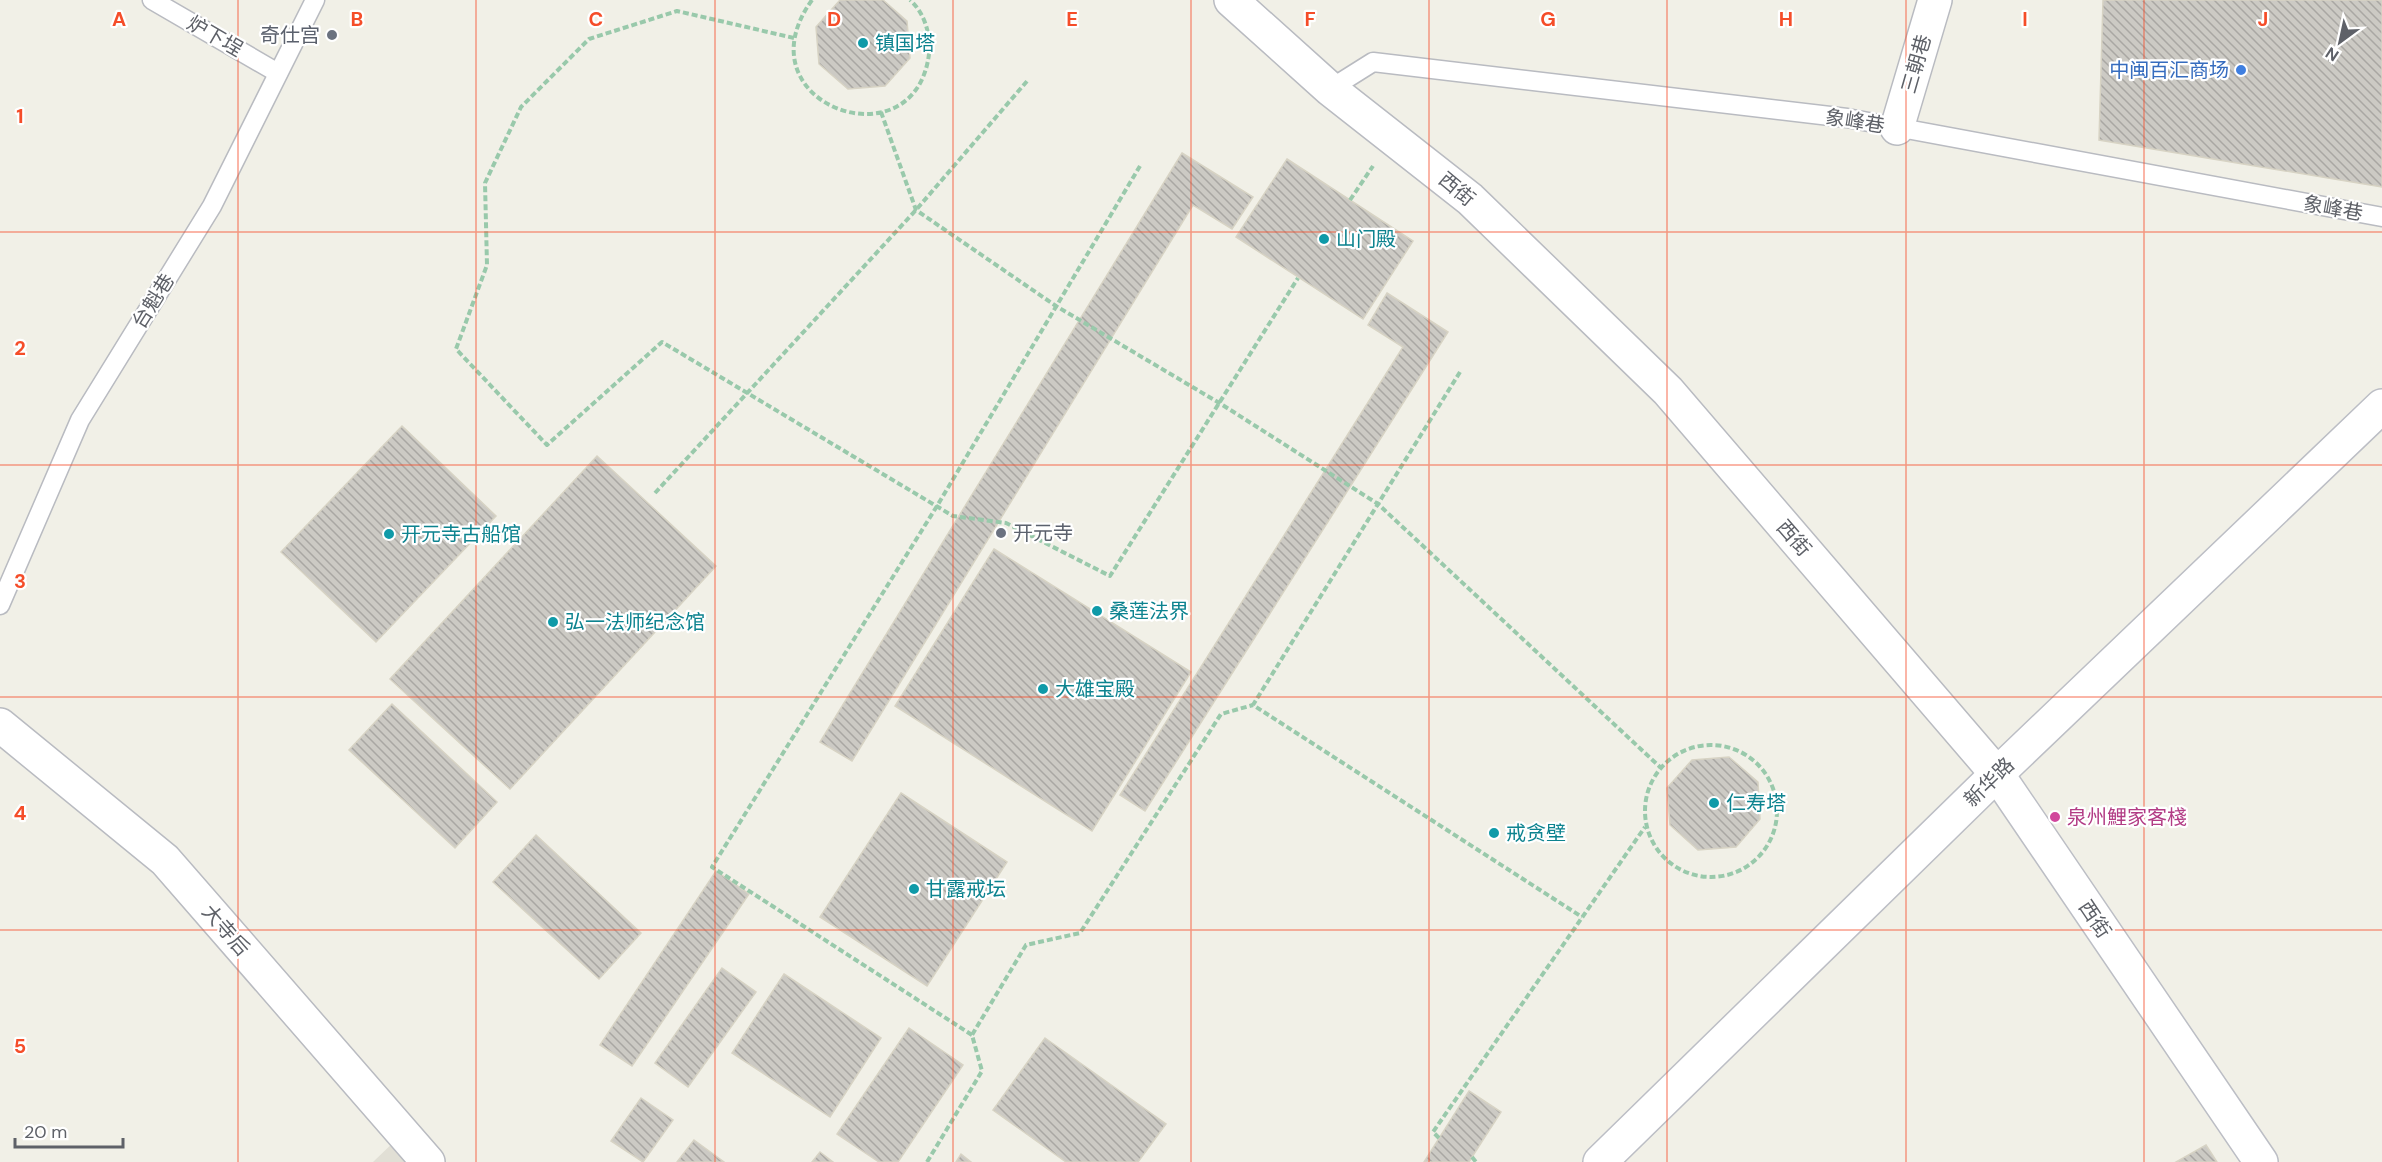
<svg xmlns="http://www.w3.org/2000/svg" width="2382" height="1162" font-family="'DM Sans','Noto Sans SC',sans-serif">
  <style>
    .education { fill: #e1dfd5 }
    .building { fill: url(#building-back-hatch); stroke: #d7d3c4; stroke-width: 1.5 }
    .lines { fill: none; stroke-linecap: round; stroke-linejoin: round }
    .lane-casing { stroke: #b9bbc1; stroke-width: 21 }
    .street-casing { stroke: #b9bbc1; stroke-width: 36 }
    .secondary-casing { stroke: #bcbec5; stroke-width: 36 }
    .path { stroke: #99c9ab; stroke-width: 4; stroke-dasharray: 6 3; stroke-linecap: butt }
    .lane { stroke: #fff; stroke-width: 18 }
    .street { stroke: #fff; stroke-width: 33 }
    .secondary { stroke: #fff; stroke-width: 33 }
    .grid { fill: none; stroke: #f54d29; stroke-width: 1.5; stroke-opacity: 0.55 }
    .worship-dot { fill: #6b7280; stroke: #fff; stroke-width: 2 }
    .culture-dot { fill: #0f9aa8; stroke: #fff; stroke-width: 2 }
    .shop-dot { fill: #3f7fe0; stroke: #fff; stroke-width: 2 }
    .hotel-dot { fill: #d1479c; stroke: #fff; stroke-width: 2 }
    .labels { text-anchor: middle; stroke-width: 4.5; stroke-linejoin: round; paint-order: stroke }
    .worship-label { font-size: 20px; fill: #5b616d; stroke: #fff; text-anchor: end }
    .street-label { font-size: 20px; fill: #5e6168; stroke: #fff }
    .culture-label { font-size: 20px; fill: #0d838f; stroke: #fff; text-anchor: start }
    .shop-label { font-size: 20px; fill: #366cbe; stroke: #fff; text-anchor: end }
    .hotel-label { font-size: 20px; fill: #b23c85; stroke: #fff; text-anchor: start }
    .grid-label { font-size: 20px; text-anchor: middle; font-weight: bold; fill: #f54d29; stroke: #fff; stroke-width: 4.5; stroke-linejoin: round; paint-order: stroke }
  </style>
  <defs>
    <pattern id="building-back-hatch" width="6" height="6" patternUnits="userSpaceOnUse" patternTransform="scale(1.5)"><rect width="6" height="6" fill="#cccac4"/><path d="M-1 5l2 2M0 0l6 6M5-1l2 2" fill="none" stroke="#a9a7a3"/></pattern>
  </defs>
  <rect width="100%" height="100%" fill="#f1f0e7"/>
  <polygon class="education" points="396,1140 413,1162 373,1162"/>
  <g class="building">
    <polygon points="840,0 883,0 907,21 910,58 885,86 848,89 819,64 816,27"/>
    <polygon points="2103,0 2382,0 2382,187 2099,140"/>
    <polygon points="1182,153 1253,197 1232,229 1193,205 852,761 820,742"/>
    <polygon points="1287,159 1413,241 1363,319 1236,237"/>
    <polygon points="1387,293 1448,332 1145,811 1120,795 1403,347 1368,325"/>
    <polygon points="402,426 496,516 376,642 281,552"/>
    <polygon points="597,456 716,566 510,789 390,679"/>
    <polygon points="994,549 1191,672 1092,831 895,706"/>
    <polygon points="392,704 497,802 455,848 349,750"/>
    <polygon points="1729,757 1758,782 1760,819 1736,847 1698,850 1670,825 1667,788 1692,760"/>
    <polygon points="901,793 1007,862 927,986 820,917"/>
    <polygon points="536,835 641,933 599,979 493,882"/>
    <polygon points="716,871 749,894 632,1066 600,1045"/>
    <polygon points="722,968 756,992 688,1087 655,1063"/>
    <polygon points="784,974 881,1038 830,1117 732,1053"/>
    <polygon points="909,1028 963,1065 898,1162 879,1162 837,1134"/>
    <polygon points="1045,1038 1166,1124 1138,1162 1066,1162 993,1110"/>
    <polygon points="1469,1091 1501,1112 1472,1157 1469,1162 1424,1162"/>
    <polygon points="641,1098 673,1120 643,1162 611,1141"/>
    <polygon points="694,1140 724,1162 677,1162"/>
    <polygon points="2206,1145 2217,1162 2176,1162"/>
    <polygon points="820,1152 833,1162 812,1162"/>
    <polygon points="961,1154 971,1162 956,1162"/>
  </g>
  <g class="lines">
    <defs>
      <g id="lane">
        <polyline points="152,0 278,73"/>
        <polyline points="1330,89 1373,62 1847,118 2382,217"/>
        <polyline points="0,605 80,420 212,206 315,0"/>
      </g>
      <g id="street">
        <polyline points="1231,0 1330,89 1470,199 1668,391 1997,774"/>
        <polyline points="1897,128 1935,0"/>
        <polyline points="0,725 165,860 428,1162"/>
      </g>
      <g id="secondary">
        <polyline points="1997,774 2261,1162"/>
        <polyline points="1600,1162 1997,774 2382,406"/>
      </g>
    </defs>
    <use href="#lane" class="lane-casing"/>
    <use href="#street" class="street-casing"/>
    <use href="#secondary" class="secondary-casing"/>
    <g class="path">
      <path d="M812,0C737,104 915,167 929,54C931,36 925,13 910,0"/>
      <polyline points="794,38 677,11 589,39 521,107 485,183 487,265 456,349 547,445 662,342 953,516 1006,523 1110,576 1298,278"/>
      <polyline points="881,112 916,210 1056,306 1221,404 1378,504 1660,767"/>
      <polyline points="1350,200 1373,166"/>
      <polyline points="1460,372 1253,705 1582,917"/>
      <polyline points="655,493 916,210 1028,80"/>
      <circle cx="1711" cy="811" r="66"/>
      <polyline points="972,1035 712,867 937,506 1140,166"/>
      <polyline points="1439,1138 1433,1132 1645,827"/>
      <polyline points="1472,1157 1476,1162"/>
      <polyline points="927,1162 982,1071 972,1035 1026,945 1080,933 1221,714 1253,705"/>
    </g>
    <use href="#lane" class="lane"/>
    <use href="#street" class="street"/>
    <use href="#secondary" class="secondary"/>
  </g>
  <path class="grid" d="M238,0V1162M476,0V1162M715,0V1162M953,0V1162M1191,0V1162M1429,0V1162M1667,0V1162M1906,0V1162M2144,0V1162M0,232H2382M0,465H2382M0,697H2382M0,930H2382"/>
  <g class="worship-dot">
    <circle cx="332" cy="35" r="6"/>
    <circle cx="1001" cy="533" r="6"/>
  </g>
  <g class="culture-dot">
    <circle cx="863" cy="43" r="6"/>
    <circle cx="1324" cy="239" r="6"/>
    <circle cx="389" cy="534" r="6"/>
    <circle cx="1097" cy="611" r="6"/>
    <circle cx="553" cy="622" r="6"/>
    <circle cx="1043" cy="689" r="6"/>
    <circle cx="1714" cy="803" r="6"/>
    <circle cx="1494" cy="833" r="6"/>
    <circle cx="914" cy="889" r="6"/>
  </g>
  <circle class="shop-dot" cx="2241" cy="70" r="6"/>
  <circle class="hotel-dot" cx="2055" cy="817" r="6"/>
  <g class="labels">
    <g class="worship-label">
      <text x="320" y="42">奇仕宫</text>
      <text x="1013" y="540" text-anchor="start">开元寺</text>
    </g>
    <g class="street-label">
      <text transform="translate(215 36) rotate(30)" y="7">炉下埕</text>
      <text transform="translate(1916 64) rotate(-74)" y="7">三朝巷</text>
      <text transform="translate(1855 121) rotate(9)" y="7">象峰巷</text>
      <text transform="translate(1457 189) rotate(40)" y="7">西街</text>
      <text transform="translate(2333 208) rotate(10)" y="7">象峰巷</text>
      <text transform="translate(153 301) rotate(-58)" y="7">台魁巷</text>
      <text transform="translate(1794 538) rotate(49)" y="7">西街</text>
      <text transform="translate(1989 782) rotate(-44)" y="7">新华路</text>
      <text transform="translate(2095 919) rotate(56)" y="7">西街</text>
      <text transform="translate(226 930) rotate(49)" y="7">大寺后</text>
    </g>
    <g class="culture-label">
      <text x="875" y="50">镇国塔</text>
      <text x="1336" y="246">山门殿</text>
      <text x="401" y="541">开元寺古船馆</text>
      <text x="1109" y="618">桑莲法界</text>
      <text x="565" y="629">弘一法师纪念馆</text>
      <text x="1055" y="696">大雄宝殿</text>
      <text x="1726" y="810">仁寿塔</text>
      <text x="1506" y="840">戒贪壁</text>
      <text x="926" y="896">甘露戒坛</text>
    </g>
    <g class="shop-label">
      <text x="2229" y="77">中闽百汇商场</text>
    </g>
    <g class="hotel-label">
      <text x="2067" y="824">泉州鯉家客棧</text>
    </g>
  </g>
  <g class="grid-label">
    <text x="119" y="26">A</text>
    <text x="357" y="26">B</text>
    <text x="596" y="26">C</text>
    <text x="834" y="26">D</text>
    <text x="1072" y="26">E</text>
    <text x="1310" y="26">F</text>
    <text x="1548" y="26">G</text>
    <text x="1786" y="26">H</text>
    <text x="2025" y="26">I</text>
    <text x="2263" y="26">J</text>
    <text x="20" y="123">1</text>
    <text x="20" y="355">2</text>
    <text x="20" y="588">3</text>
    <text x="20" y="820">4</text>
    <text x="20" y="1053">5</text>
  </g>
  <g transform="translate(2340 42) rotate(213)" stroke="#ffffff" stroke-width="4.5" paint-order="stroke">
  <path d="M0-4.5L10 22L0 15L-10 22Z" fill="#5e6168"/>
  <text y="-9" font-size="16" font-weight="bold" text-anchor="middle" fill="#5e6168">N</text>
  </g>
  <path d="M15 1138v9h108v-9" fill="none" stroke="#5e6168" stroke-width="3"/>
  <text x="24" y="1138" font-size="18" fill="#5e6168" stroke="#ffffff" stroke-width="4.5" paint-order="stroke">20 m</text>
</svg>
